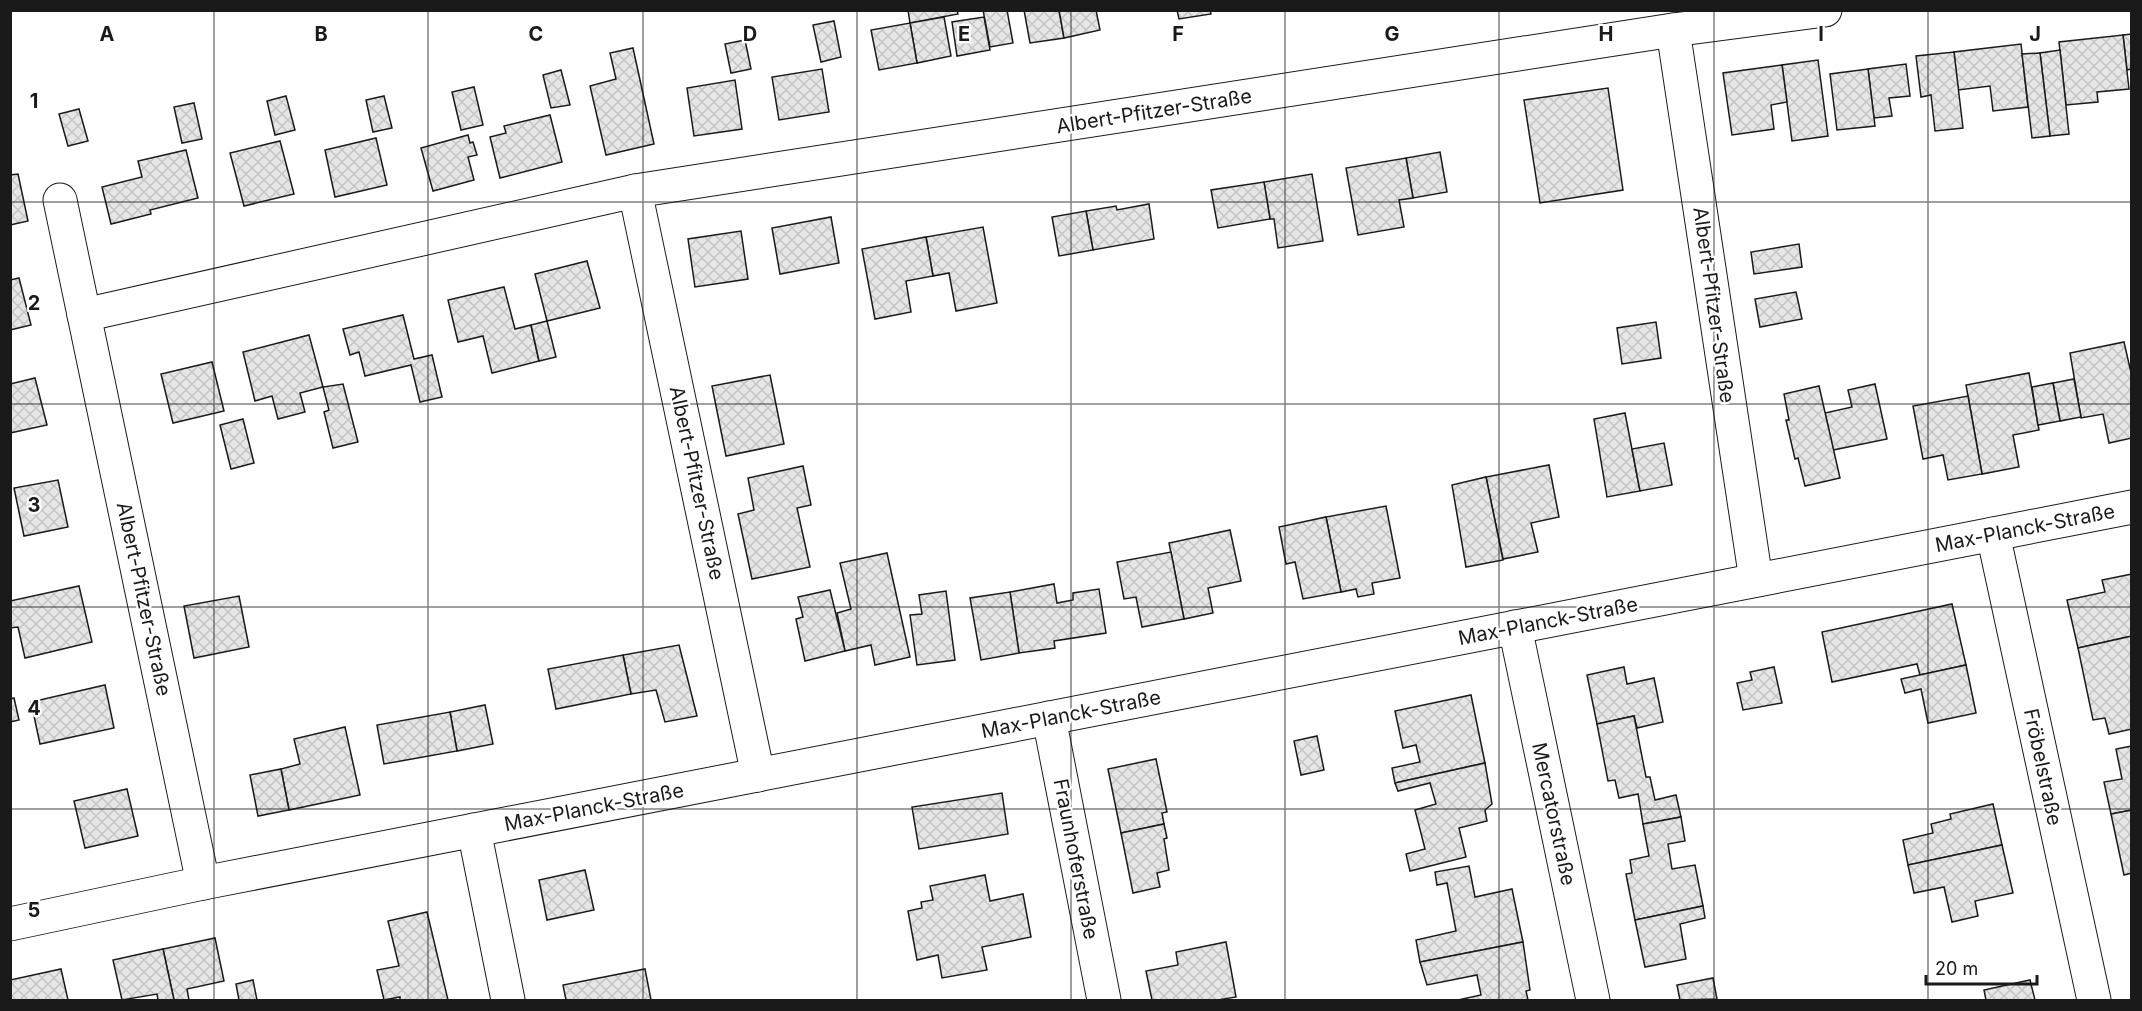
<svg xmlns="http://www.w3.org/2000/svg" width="2142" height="1011" font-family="Inter,sans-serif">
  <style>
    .building { fill: url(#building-cross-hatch); stroke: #1a1a1a; stroke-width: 1.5 }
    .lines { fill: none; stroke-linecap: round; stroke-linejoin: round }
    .street-casing { stroke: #1a1a1a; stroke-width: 35 }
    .street { stroke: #fff; stroke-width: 33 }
    .grid { fill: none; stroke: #1a1a1a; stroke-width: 1.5; stroke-opacity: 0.55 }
    .labels { text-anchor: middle; stroke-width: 4.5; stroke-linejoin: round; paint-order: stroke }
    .street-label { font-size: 20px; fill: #1a1a1a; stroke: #fff }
    .grid-label { font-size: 20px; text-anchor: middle; font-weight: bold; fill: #1a1a1a; stroke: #fff; stroke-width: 4.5; stroke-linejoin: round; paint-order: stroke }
  </style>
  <defs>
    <pattern id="building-cross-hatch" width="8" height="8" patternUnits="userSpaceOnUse" patternTransform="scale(1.5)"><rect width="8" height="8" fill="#e6e6e6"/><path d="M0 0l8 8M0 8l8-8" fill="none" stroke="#c5c5c5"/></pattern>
  </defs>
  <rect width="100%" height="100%" fill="#fff"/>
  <g class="building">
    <polygon points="908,10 957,10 958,14 910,23"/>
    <polygon points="983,10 1007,10 1013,43 990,47"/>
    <polygon points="1024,10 1059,10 1064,38 1030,43"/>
    <polygon points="1059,10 1096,10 1100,30 1064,38"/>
    <polygon points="1177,10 1210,10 1211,14 1179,19"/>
    <polygon points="944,17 951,56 917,63 910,23"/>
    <polygon points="984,17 990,50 957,56 952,22"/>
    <polygon points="834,21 841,57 821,62 813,25"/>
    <polygon points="910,23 917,63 879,70 871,30"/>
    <polygon points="2132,34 2132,75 2131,69 2127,70 2123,35"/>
    <polygon points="2123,35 2129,89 2097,92 2098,102 2066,105 2059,42"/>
    <polygon points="745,40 751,69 731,73 725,44"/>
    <polygon points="2021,44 2028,107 1993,111 1990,86 1958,90 1954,52"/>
    <polygon points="633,48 654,144 606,155 590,86 616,79 610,53"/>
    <polygon points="2060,50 2069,134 2050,136 2040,53"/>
    <polygon points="1954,52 1963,128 1935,131 1931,95 1921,97 1916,56"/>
    <polygon points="2040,53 2050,136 2032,138 2022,54"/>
    <polygon points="1818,60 1828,136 1792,141 1782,65"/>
    <polygon points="1906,64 1910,96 1889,98 1892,116 1874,118 1868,69"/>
    <polygon points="1782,65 1787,102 1771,105 1774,129 1732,135 1723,73"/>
    <polygon points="822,69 829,112 779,120 772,77"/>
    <polygon points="1868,69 1875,126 1837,130 1830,74"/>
    <polygon points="561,70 570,105 551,108 543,75"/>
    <polygon points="735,80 742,129 694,136 687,88"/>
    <polygon points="474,87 483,125 461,130 452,92"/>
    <polygon points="1608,88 1623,190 1540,203 1524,100"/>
    <polygon points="286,96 295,130 275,135 267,101"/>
    <polygon points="384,96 392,128 373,132 366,100"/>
    <polygon points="194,103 202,139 182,143 174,107"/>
    <polygon points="79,109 88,141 68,146 59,114"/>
    <polygon points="550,115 562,162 500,178 490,137 506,133 504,126"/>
    <polygon points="468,135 470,143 473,142 477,155 468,157 474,180 433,191 421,148"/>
    <polygon points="376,138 387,185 335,197 325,150"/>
    <polygon points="280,141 294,194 244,206 230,153"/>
    <polygon points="186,150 198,198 150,210 151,214 111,224 102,187 142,177 138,161"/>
    <polygon points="1440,152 1447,192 1413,198 1406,158"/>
    <polygon points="1406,158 1413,198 1399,200 1404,227 1358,235 1346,168"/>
    <polygon points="18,174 28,221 10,225 10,175"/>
    <polygon points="1312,174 1323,241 1278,248 1274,219 1270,219 1264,182"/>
    <polygon points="1264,182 1270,219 1218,228 1211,190"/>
    <polygon points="1149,204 1154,239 1093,250 1086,211 1116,206 1117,210"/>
    <polygon points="1086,211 1093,250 1059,256 1052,217"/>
    <polygon points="831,217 839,263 780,274 772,228"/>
    <polygon points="983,227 997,303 956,311 949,273 933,276 926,237"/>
    <polygon points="741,231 748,279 695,287 688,239"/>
    <polygon points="926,237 933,276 906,281 911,312 875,319 862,249"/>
    <polygon points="1799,244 1802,267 1754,274 1751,252"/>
    <polygon points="587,261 600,308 547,321 535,274"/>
    <polygon points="19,278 31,325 10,330 10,280"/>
    <polygon points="504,287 515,329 531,325 539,361 492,373 483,336 458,342 448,300"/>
    <polygon points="1796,292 1802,319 1760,327 1755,299"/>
    <polygon points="403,315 414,359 432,355 442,397 420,402 411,365 365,376 359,352 350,355 343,329"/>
    <polygon points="547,321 556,357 539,361 531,325"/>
    <polygon points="1656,322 1661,358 1622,364 1617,328"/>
    <polygon points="309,335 323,387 300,393 305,412 278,419 272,396 255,401 243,352"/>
    <polygon points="2124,342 2132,377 2132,438 2109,443 2103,414 2081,418 2070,353"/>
    <polygon points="212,362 224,411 173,423 161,374"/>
    <polygon points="2029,373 2039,430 2013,435 2019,467 1982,474 1966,385"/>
    <polygon points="770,375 784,444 726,456 712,386"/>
    <polygon points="35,378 47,425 10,433 10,384"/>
    <polygon points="2074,379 2081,417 2060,421 2053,383"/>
    <polygon points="2053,383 2060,421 2038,425 2032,387"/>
    <polygon points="343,384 358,442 333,448 324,412 329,410 323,387"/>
    <polygon points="1875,384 1887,439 1833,450 1825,413 1852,407 1848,390"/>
    <polygon points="1819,386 1840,478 1805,486 1798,458 1795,459 1786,420 1789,420 1784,394"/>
    <polygon points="1968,396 1982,474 1948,480 1943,455 1923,459 1913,406"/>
    <polygon points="1625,413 1640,491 1607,497 1594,419"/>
    <polygon points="243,419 254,463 231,469 220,425"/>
    <polygon points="1664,443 1672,485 1640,491 1632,449"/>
    <polygon points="1549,465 1559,517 1531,523 1538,552 1503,559 1486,477"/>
    <polygon points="803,466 811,505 797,508 810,567 752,579 738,514 754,510 748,478"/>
    <polygon points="1486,477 1503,560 1466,567 1452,485"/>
    <polygon points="58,480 68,527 24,536 14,488"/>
    <polygon points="1386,506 1400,578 1372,583 1374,594 1358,597 1356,589 1341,592 1326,517"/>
    <polygon points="1326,517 1341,592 1303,599 1295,562 1286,564 1279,527"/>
    <polygon points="1230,530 1241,581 1208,588 1213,613 1184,619 1169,543"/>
    <polygon points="1171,552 1184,619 1142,627 1136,597 1124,599 1117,562"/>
    <polygon points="887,553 910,657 875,665 871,645 845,651 837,613 851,609 840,563"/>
    <polygon points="2132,574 2132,636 2078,648 2067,600 2105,592 2102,580"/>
    <polygon points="1054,584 1057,603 1073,600 1073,593 1099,589 1106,633 1054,641 1055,648 1019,653 1010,592"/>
    <polygon points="79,586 92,642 25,658 18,627 10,628 10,601"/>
    <polygon points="830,590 845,651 805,661 796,619 803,617 798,597"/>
    <polygon points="946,591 955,660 917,665 910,615 922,614 919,595"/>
    <polygon points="1010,592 1019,653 981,660 970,598"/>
    <polygon points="239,596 249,647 194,658 184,606"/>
    <polygon points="1952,604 1966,665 1920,675 1917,664 1832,682 1822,632"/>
    <polygon points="2132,636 2132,729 2109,734 2105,718 2093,720 2078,648"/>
    <polygon points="679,645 697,716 665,722 656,690 631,694 623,655"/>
    <polygon points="623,655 631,694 556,709 548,669"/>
    <polygon points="1966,665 1976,713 1928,723 1921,689 1905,693 1901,679"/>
    <polygon points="1624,667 1627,684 1654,678 1663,722 1637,728 1634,716 1597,724 1587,675"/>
    <polygon points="1774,667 1782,703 1743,710 1737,683 1752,680 1750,672"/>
    <polygon points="105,685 114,728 40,744 31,702"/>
    <polygon points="1471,695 1485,763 1395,783 1392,768 1420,762 1416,745 1403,748 1395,711"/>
    <polygon points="14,698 19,720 10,722 10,699"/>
    <polygon points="485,705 493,744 457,751 450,712"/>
    <polygon points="450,712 457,751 384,764 377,725"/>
    <polygon points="1634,716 1646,777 1650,777 1655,800 1676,795 1681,817 1643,824 1638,794 1619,798 1615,780 1608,781 1597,724"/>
    <polygon points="345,727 360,795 289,810 281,769 300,764 294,739"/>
    <polygon points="1317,736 1324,770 1301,775 1294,741"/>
    <polygon points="2132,746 2132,810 2111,814 2104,782 2122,779 2116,749"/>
    <polygon points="1156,759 1167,812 1162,813 1164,824 1121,833 1108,769"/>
    <polygon points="1485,763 1492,804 1485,810 1487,821 1459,828 1466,857 1410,871 1406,854 1425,849 1415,810 1436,804 1430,783 1398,791 1395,783"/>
    <polygon points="281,769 289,810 258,816 250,775"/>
    <polygon points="127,789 138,836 85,848 74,801"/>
    <polygon points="1002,793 1008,834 919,849 912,807"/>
    <polygon points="1993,804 2002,845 1908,865 1903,840 1933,833 1931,824 1951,819 1950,814"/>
    <polygon points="2132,810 2132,873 2124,875 2111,814"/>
    <polygon points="1681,817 1685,841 1668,844 1672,869 1695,865 1703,906 1635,920 1626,874 1632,873 1630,860 1649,856 1643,824"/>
    <polygon points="1164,824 1167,838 1164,839 1169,870 1157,873 1160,887 1133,893 1121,833"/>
    <polygon points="2002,845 2013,893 1975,901 1978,916 1952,922 1944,887 1914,893 1908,865"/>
    <polygon points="1469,866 1475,897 1512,889 1523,942 1420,962 1416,940 1456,931 1447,883 1437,885 1435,872"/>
    <polygon points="585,870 594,910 547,920 539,880"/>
    <polygon points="985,875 990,901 1023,894 1031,937 982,947 987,970 942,978 938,955 917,960 908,911 922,908 921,902 933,900 930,886"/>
    <polygon points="1703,906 1705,918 1680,924 1686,959 1645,967 1635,920"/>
    <polygon points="427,912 448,1000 400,1000 400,997 384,1000 377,970 399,966 388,921"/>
    <polygon points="215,938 224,981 187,989 189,1000 174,1000 163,949"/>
    <polygon points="1226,942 1236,997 1218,1000 1152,1000 1146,971 1178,965 1176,952"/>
    <polygon points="1523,942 1530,990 1526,991 1528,1000 1458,1000 1481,995 1477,975 1427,985 1420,962"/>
    <polygon points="163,949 174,1000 158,1000 157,994 122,1000 113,960"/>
    <polygon points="61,969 68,1000 10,1000 10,980"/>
    <polygon points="645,969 651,1000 566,1000 563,985"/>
    <polygon points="1713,978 1717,999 1680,1000 1677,985"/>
    <polygon points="253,980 257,1000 239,1000 236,984"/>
    <polygon points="2030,980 2035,1000 1986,1000 1984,990"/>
  </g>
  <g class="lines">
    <defs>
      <g id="street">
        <polyline points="1673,30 1756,580"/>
        <polyline points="635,191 758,775"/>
        <polyline points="60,200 203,883"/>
        <polyline points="84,315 635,191 1673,30 1825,10"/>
        <polyline points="1993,534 2094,1000"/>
        <polyline points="1515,627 1593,1000"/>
        <polyline points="1049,718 1104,1000"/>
        <polyline points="474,830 508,1000"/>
        <polyline points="10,924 203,883 2132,507"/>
      </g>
    </defs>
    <use href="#street" class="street-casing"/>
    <use href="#street" class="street"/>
  </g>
  <path class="grid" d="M214,10V1000M428,10V1000M643,10V1000M857,10V1000M1071,10V1000M1285,10V1000M1499,10V1000M1714,10V1000M1928,10V1000M10,202H2132M10,404H2132M10,607H2132M10,809H2132"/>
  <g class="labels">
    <g class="street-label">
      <text transform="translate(1154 111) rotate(-9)" y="7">Albert-Pfitzer-Straße</text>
      <text transform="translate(1714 305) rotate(82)" y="7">Albert-Pfitzer-Straße</text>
      <text transform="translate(697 483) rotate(78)" y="7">Albert-Pfitzer-Straße</text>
      <text transform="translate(2025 528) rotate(-11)" y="7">Max-Planck-Straße</text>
      <text transform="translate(144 599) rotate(78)" y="7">Albert-Pfitzer-Straße</text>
      <text transform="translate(1548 621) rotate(-11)" y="7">Max-Planck-Straße</text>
      <text transform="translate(1071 714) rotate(-11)" y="7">Max-Planck-Straße</text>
      <text transform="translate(2043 767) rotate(78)" y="7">Fröbelstraße</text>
      <text transform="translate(594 807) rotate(-11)" y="7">Max-Planck-Straße</text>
      <text transform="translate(1554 814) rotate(78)" y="7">Mercatorstraße</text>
      <text transform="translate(1076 859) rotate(79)" y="7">Fraunhoferstraße</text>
    </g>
  </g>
  <g class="grid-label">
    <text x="107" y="41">A</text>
    <text x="321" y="41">B</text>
    <text x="536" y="41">C</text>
    <text x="750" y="41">D</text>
    <text x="964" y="41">E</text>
    <text x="1178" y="41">F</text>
    <text x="1392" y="41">G</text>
    <text x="1606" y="41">H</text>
    <text x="1821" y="41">I</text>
    <text x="2035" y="41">J</text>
    <text x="34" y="108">1</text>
    <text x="34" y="310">2</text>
    <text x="34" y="512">3</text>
    <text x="34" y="715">4</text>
    <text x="34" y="917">5</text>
  </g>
  <rect width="2142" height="1011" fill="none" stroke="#1a1a1a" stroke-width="24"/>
  <path d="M1926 975v9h111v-9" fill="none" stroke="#1a1a1a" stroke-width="3"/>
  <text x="1935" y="975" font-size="18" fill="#1a1a1a" stroke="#ffffff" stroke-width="4.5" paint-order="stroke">20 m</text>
</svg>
